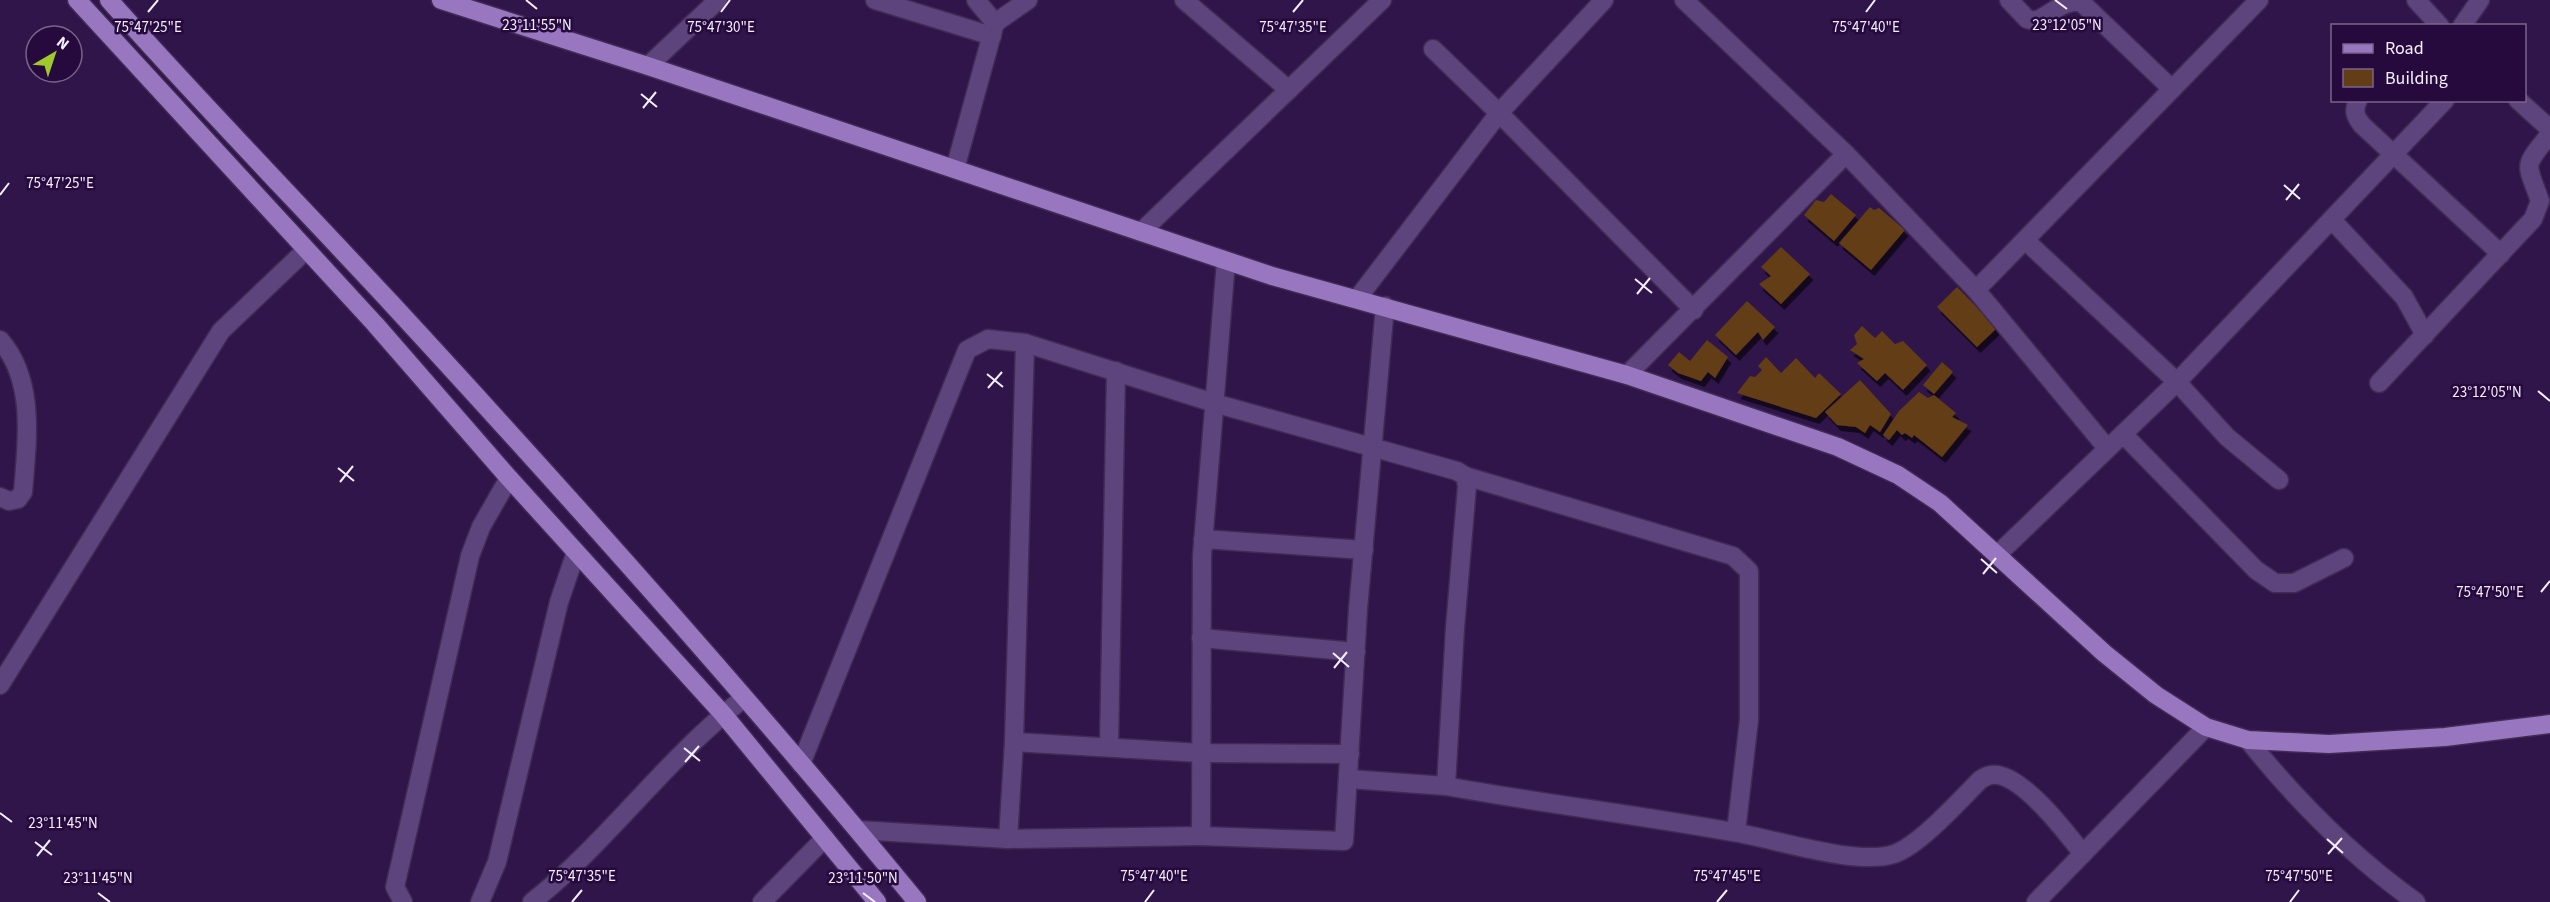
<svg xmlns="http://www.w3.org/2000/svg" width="2550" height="902" font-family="'Source Sans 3',sans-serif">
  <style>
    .building { fill: #633d15; filter: url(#shadow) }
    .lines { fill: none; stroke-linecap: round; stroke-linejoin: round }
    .minor-casing { stroke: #402b53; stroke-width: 21 }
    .major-casing { stroke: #402b53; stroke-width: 21 }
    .minor { stroke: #5e447c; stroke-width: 18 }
    .major { stroke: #9876c0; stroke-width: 18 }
    .ticks { fill: none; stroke: #f4eefc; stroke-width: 2 }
    .ticks-label { font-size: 15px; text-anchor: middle; fill: #f4eefc; stroke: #260a3e; stroke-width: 5; stroke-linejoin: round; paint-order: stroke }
  </style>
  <defs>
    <filter id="shadow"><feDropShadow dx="3.5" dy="6" stdDeviation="0" flood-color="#0009"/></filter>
  </defs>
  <rect width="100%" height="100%" fill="#30154a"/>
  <g class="building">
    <polygon points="1831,194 1856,215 1834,241 1804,215 1816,200 1824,202"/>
    <polygon points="1870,207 1874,210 1879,208 1905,230 1871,270 1839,243"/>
    <polygon points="1781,247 1810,274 1781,304 1759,284 1771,276 1761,267"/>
    <polygon points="1957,287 1997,328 1977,347 1937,307"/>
    <polygon points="1747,301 1775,327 1763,340 1758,332 1736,355 1715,335"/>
    <polygon points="1862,326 1875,338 1882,331 1895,344 1903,341 1927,365 1903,390 1885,373 1877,381 1857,363 1864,359 1850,350 1857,344 1854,335"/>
    <polygon points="1707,340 1728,357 1715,378 1708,372 1701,381 1678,373 1668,365 1679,352 1690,361"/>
    <polygon points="1766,357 1781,373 1796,358 1815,378 1819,373 1841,394 1816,418 1737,393 1750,376 1755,377 1762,370 1758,366"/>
    <polygon points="1942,362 1953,372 1934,394 1923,385"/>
    <polygon points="1860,380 1891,414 1880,432 1870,425 1865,433 1856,427 1837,425 1825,412"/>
    <polygon points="1919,392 1928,398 1934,395 1956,413 1952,417 1968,425 1942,457 1914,435 1912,438 1905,433 1902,435 1897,430 1889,440 1883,435 1899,411"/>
  </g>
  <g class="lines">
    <defs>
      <g id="minor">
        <polyline points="875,0 992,36"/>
        <polyline points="1184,0 1289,90"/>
        <path d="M2009,0L2027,19L2035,21C2051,15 2062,0 2081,2L2172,89"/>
        <polyline points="2416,0 2440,26"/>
        <polyline points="995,23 1028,0"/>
        <polyline points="2462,26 2480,0"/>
        <polyline points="1433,49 1499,113 1604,0"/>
        <polyline points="648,66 718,0"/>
        <path d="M2358,100C2353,111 2355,116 2362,125L2501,254"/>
        <polyline points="2518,100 2550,129"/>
        <polyline points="1846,154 1976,290 2107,448"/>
        <polyline points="955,169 995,23 976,0"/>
        <polyline points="2332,220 2404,297 2425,335"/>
        <polyline points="1141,232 1382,0"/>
        <polyline points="2026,241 2177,382 2227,437 2279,480"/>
        <polyline points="1976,290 2259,0"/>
        <polyline points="1357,299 1499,113 1694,310"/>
        <path d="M0,340C36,381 27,442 23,492L18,499L9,501L0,497"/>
        <polyline points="1627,375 1846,154 1684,0"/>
        <path d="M2379,383L2533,219L2540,201C2526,161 2522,169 2550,134"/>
        <polyline points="2123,434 2256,570 2275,583 2294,583 2344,558"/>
        <polyline points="1465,476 1733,556 1749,571 1749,720 1736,832"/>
        <polyline points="1203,539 1364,550"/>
        <polyline points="1998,554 2177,382 2445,100"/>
        <polyline points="1201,638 1356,652"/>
        <polyline points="0,685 221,331 306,250"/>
        <path d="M2248,740C2296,800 2353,857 2416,902"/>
        <polyline points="1014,742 1201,753 1350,754"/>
        <polyline points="1109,746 1116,371"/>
        <polyline points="801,764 967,350 988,339 1025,343 1214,403 1457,471 1465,476 1467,486 1455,628 1446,786 1349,779"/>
        <path d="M1446,786C1543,804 1641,815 1738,833C1778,840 1857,866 1894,854C1920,845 1960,800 1980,780C1986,776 1990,774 1998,775C2026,780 2065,831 2083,854"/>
        <polyline points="858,830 1008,839 1201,836 1202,556 1226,261"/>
        <polyline points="1201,836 1344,841 1358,609 1385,306"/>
        <polyline points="1008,839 1014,742 1025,343"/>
        <polyline points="403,902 395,887 470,556 481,527 509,478"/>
        <polyline points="480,902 497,862 559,602 576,552"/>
        <path d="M532,902C609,841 666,758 744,698"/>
        <polyline points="762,902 825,838"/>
        <polyline points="2036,902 2206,727"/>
      </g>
      <g id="major">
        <polyline points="77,0 375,324 509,478 723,714 877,902"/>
        <path d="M109,0C201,103 297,202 391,303C571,498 749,697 917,902"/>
        <polyline points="441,0 648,66 1272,276 1627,375 1838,447 1898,475 1940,503 2104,653 2156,695 2206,727 2248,740 2329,744 2445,737 2550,724"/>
      </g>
    </defs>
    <use href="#minor" class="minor-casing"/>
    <use href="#major" class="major-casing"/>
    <use href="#minor" class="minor"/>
    <use href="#major" class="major"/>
  </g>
  <path class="ticks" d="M526,0L537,9M2055,0L2067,9M148,12L158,0M721,12L730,0M1293,12L1303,0M1866,12L1875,0M641,94L657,107M643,108L656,92M2284,185L2300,199M0,195L9,183M2286,200L2299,184M1635,279L1652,293M1637,294L1650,278M987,374L1003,387M988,388L1002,372M2538,391L2550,401M338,468L354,481M340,482L353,466M1981,559L1997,573M1983,574L1996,558M2541,592L2550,581M1333,653L1349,667M1334,668L1347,652M684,748L700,761M685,762L699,746M0,813L12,822M2327,839L2343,853M35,842L52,855M2328,854L2342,838M37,856L50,840M98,893L110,902M863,893L875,902M572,902L582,890M1145,902L1154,890M1717,902L1727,890M2290,902L2299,890"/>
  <g class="ticks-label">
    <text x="2067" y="30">23°12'05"N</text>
    <text x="537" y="30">23°11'55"N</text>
    <text x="148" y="32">75°47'25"E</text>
    <text x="721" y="32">75°47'30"E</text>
    <text x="1293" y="32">75°47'35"E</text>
    <text x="1866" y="32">75°47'40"E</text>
    <text x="60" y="188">75°47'25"E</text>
    <text x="2487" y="397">23°12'05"N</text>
    <text x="2490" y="597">75°47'50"E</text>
    <text x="63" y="828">23°11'45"N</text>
    <text x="582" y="881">75°47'35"E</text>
    <text x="1154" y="881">75°47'40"E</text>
    <text x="1727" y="881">75°47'45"E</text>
    <text x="2299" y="881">75°47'50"E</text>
    <text x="98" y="883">23°11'45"N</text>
    <text x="863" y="883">23°11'50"N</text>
  </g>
  <rect x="2331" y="24" width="195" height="78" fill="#260a3e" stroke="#78658a" stroke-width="1.5"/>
  <rect x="2343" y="44" width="30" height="9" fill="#9876c0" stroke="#78658a" stroke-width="1.5"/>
  <text x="2385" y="54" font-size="18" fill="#f4eefc">Road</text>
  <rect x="2343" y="69" width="30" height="18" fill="#633d15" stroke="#78658a" stroke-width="1.5"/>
  <text x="2385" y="84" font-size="18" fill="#f4eefc">Building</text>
  <g transform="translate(54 54) rotate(39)"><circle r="28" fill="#260a3e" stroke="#78658a" stroke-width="1.5"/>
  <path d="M0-4.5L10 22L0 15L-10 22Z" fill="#a0c92c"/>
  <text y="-9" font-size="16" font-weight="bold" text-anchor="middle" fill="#f4eefc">N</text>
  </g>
</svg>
